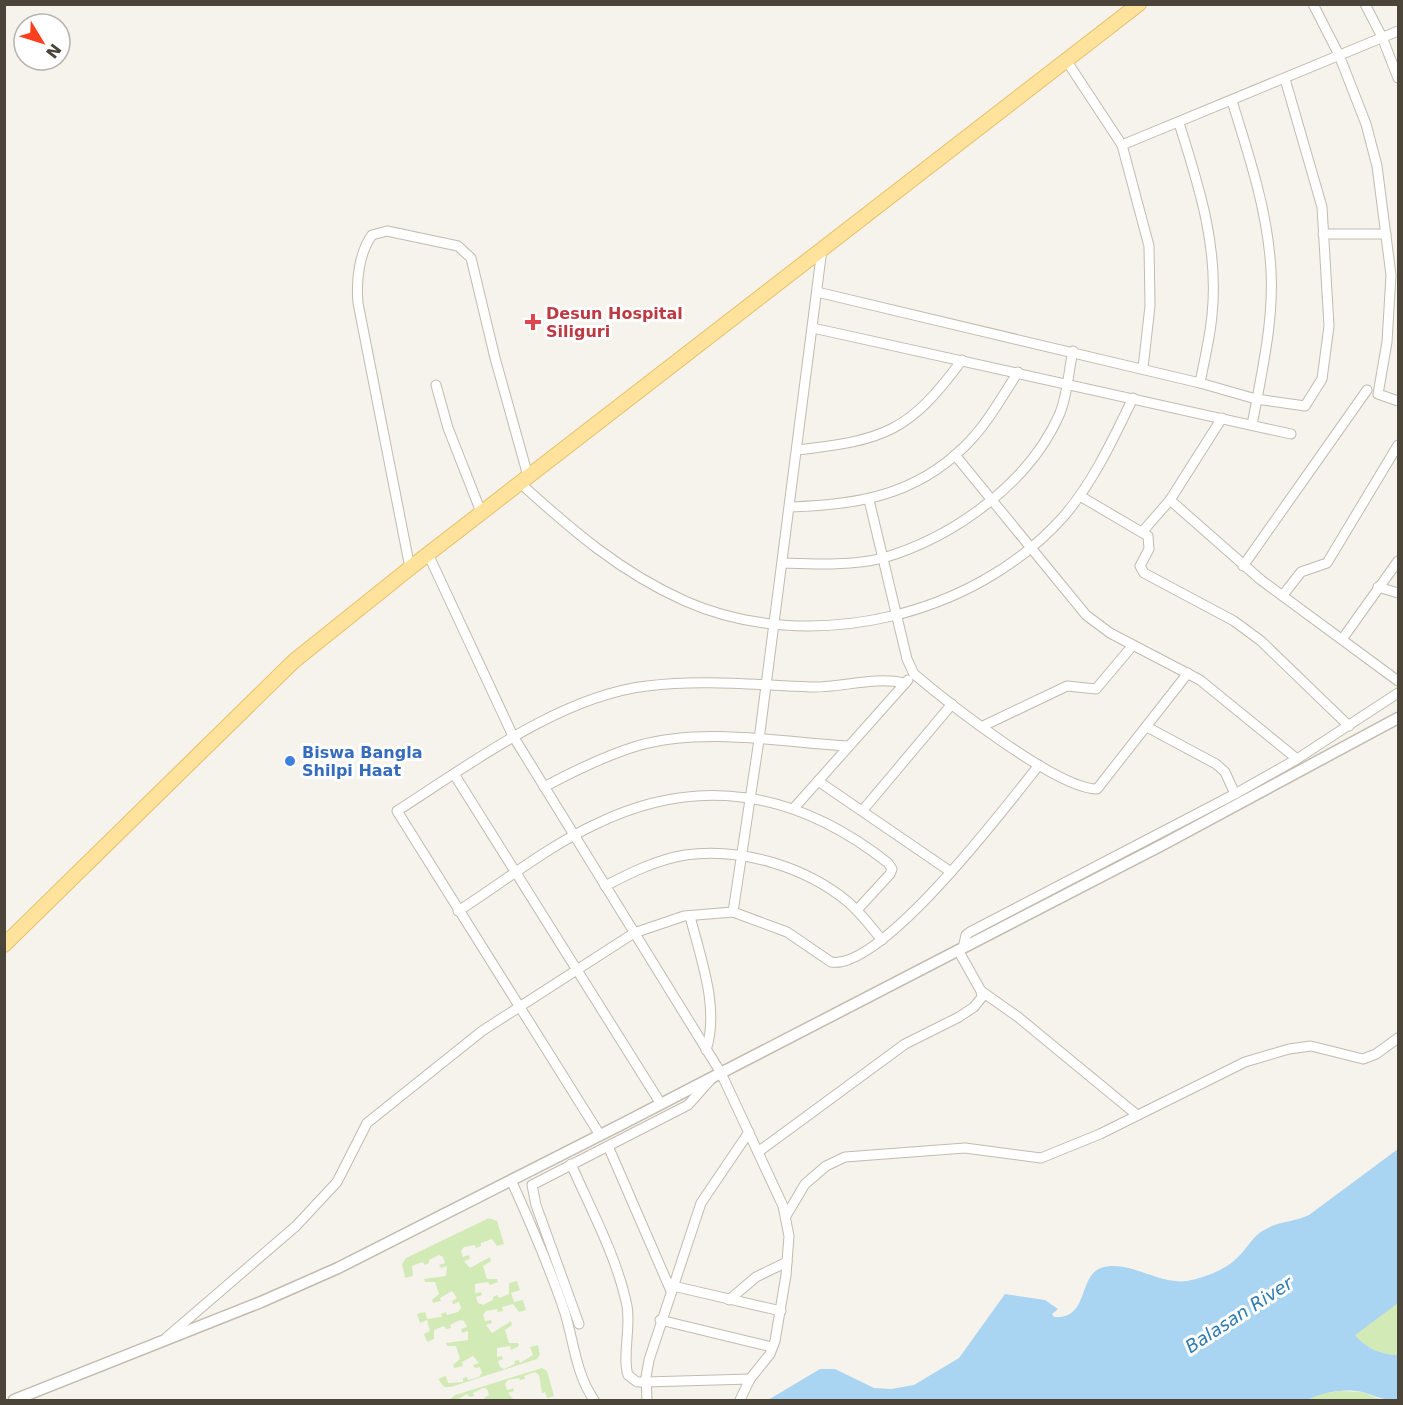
<svg xmlns="http://www.w3.org/2000/svg" width="1403" height="1405" font-family="'DejaVu Sans',sans-serif">
  <style>
    .green { fill: #d2eab5 }
    .water { fill: #a9d4f2 }
    .lines { fill: none; stroke-linecap: round; stroke-linejoin: round }
    .minor-casing { stroke: #c2bbae; stroke-width: 11 }
    .tertiary-casing { stroke: #c2bbae; stroke-width: 13 }
    .primary-casing { stroke: #e6c16a; stroke-width: 16 }
    .minor { stroke: #fff; stroke-width: 9 }
    .tertiary { stroke: #fff; stroke-width: 10 }
    .primary { stroke: #ffe39c; stroke-width: 14 }
    .health-dot { fill: #e0444e; stroke: #fff; stroke-width: 2 }
    .shop-dot { fill: #3f7fe0; stroke: #fff; stroke-width: 2 }
    .labels { text-anchor: middle; stroke-width: 6; stroke-linejoin: round; paint-order: stroke }
    .health-label { font-size: 16px; font-weight: bold; fill: #be3a42; stroke: #fff; text-anchor: start }
    .shop-label { font-size: 16px; font-weight: bold; fill: #366cbe; stroke: #fff; text-anchor: start }
    .water-label { font-size: 18px; font-style: italic; fill: #2e7ab2; stroke: #fff }
  </style>
  <rect width="100%" height="100%" fill="#f6f3ec"/>
  <g class="green">
    <polygon points="489,1218 497,1221 504,1244 497,1246 492,1239 481,1243 481,1246 476,1248 475,1245 464,1247 461,1251 463,1257 469,1255 470,1259 464,1261 470,1268 490,1257 491,1261 483,1266 487,1279 497,1279 498,1282 490,1285 488,1282 475,1284 475,1293 481,1292 482,1295 476,1297 478,1303 483,1305 493,1300 493,1297 497,1295 499,1298 509,1294 509,1283 517,1281 520,1290 511,1293 514,1302 523,1300 526,1310 519,1312 513,1304 502,1307 503,1311 498,1312 497,1309 486,1311 483,1315 485,1321 491,1320 492,1323 486,1325 492,1333 511,1321 512,1325 505,1330 509,1343 518,1343 519,1346 511,1350 510,1346 497,1348 497,1357 502,1356 503,1359 498,1361 500,1367 504,1369 515,1364 514,1361 519,1360 520,1363 533,1355 530,1347 538,1345 540,1355 537,1359 451,1387 444,1387 438,1379 446,1376 448,1383 463,1382 463,1378 467,1377 468,1380 479,1377 482,1373 480,1367 475,1368 473,1365 479,1363 473,1356 462,1362 463,1366 454,1368 453,1365 460,1359 456,1346 447,1346 446,1343 468,1340 468,1331 462,1333 461,1329 467,1327 464,1321 460,1320 450,1325 451,1328 446,1329 444,1326 434,1330 434,1339 427,1342 424,1334 430,1331 427,1320 420,1323 417,1314 425,1312 427,1319 442,1317 441,1314 446,1312 447,1315 458,1312 461,1308 459,1302 453,1304 452,1301 457,1298 452,1291 440,1298 441,1301 433,1303 432,1300 439,1294 435,1282 425,1282 424,1279 446,1276 447,1266 441,1268 439,1265 445,1263 443,1257 439,1255 429,1260 429,1263 425,1265 423,1262 412,1266 413,1276 405,1278 402,1264 406,1258"/>
    <path d="M1398,1303V1355C1382,1355 1365,1348 1355,1335L1358,1331Z"/>
    <polygon points="542,1368 547,1371 554,1396 547,1398 545,1392 542,1393 539,1375 535,1372 524,1376 525,1379 520,1380 519,1378 508,1380 505,1384 507,1390 513,1388 514,1391 508,1393 514,1400 485,1400 484,1398 489,1395 487,1389 483,1388 473,1393 474,1396 469,1397 467,1394 457,1400 449,1400 455,1395"/>
    <polygon points="1340,1391 1361,1392 1382,1400 1307,1400 1319,1394"/>
  </g>
  <path class="water" d="M1398,1149V1303L1355,1335C1365,1348 1382,1355 1398,1355V1400C1384,1401 1376,1396 1362,1392C1345,1388 1323,1392 1307,1400H768L820,1369H835L874,1388L891,1389L914,1385L959,1358L1005,1294L1045,1300L1058,1309L1052,1314L1054,1317C1089,1320 1078,1276 1101,1268C1129,1259 1158,1285 1187,1281C1204,1278 1225,1270 1237,1258C1248,1248 1252,1236 1266,1229C1279,1221 1295,1222 1309,1215Z"/>
  <g class="lines">
    <defs>
      <g id="minor">
        <polyline points="1313,4 1339,55 1366,124 1377,166 1391,275 1387,342 1378,394 1398,401"/>
        <polyline points="1365,4 1382,37 1398,78"/>
        <polyline points="1066,60 1122,145 1149,246 1150,306 1143,368"/>
        <path d="M1232,101C1248,153 1265,203 1270,257C1276,313 1262,371 1252,425"/>
        <polyline points="1122,145 1398,31"/>
        <polyline points="1323,234 1386,234"/>
        <path d="M817,292L1200,383C1204,361 1210,338 1212,315C1219,248 1199,186 1179,123"/>
        <polyline points="813,328 1291,434"/>
        <polyline points="1200,383 1256,399 1305,406 1322,379 1329,326 1322,207 1285,79"/>
        <polyline points="436,385 448,428 481,512"/>
        <path d="M797,450C885,440 909,432 962,360"/>
        <polyline points="955,455 1086,615 1110,633 1200,680 1297,759"/>
        <path d="M520,483C572,530 620,572 685,601C809,656 975,617 1064,516C1094,481 1113,439 1133,398"/>
        <polyline points="1080,496 1148,536 1149,549 1140,566 1144,573 1234,621 1261,641 1349,726"/>
        <path d="M869,500L907,659L914,674C947,702 1057,789 1097,789L1188,673"/>
        <polyline points="1170,500 1261,580 1398,681"/>
        <path d="M790,507C856,505 914,496 964,447C986,426 1002,397 1018,372"/>
        <polyline points="1143,531 1170,500 1222,418"/>
        <polyline points="428,554 513,736 721,1073 783,1206 789,1236 786,1275 775,1341 770,1354 750,1379 740,1400"/>
        <path d="M782,563C814,564 852,566 883,558C954,537 1030,483 1060,413C1068,393 1068,373 1073,351"/>
        <polyline points="1243,566 1367,390"/>
        <path d="M410,568L358,303C356,281 359,253 372,235L387,231L458,246L471,258L495,358L528,476"/>
        <polyline points="1378,587 1398,593"/>
        <polyline points="1283,595 1301,572 1327,563 1398,445"/>
        <polyline points="1343,638 1398,561"/>
        <polyline points="983,726 1067,686 1096,689 1133,645"/>
        <polyline points="1147,727 1216,764 1225,772 1235,794"/>
        <polyline points="454,774 661,1104"/>
        <polyline points="818,781 951,872"/>
        <path d="M544,787C574,771 604,756 637,746C703,727 780,742 848,746"/>
        <polyline points="794,808 908,680"/>
        <polyline points="863,810 952,704"/>
        <path d="M605,886C630,873 656,860 685,855C741,847 806,867 848,902C861,913 871,927 882,940"/>
        <path d="M458,911C502,883 547,847 594,825C699,773 798,792 888,863L892,869L890,874L857,910"/>
        <polyline points="733,912 759,740 822,249"/>
        <path d="M690,916C700,957 720,1008 706,1050"/>
        <polyline points="963,948 966,935 970,932 1235,794 1297,759 1398,693"/>
        <polyline points="981,991 1018,1017 1137,1115"/>
        <path d="M600,1135L397,811C469,765 560,696 647,686C702,679 755,685 810,687C842,688 873,676 905,683"/>
        <polyline points="608,1146 671,1291"/>
        <polyline points="758,1152 905,1044 959,1017 974,1007 982,997 981,991 958,950"/>
        <path d="M571,1164C591,1210 617,1257 627,1306C631,1328 622,1357 628,1375L637,1382H645L750,1379"/>
        <path d="M511,1180C531,1224 550,1268 565,1313C574,1343 576,1374 594,1400"/>
        <polyline points="786,1216 805,1184 826,1166 845,1157 965,1148 1041,1158 1100,1134 1245,1062 1289,1049 1311,1046 1363,1059 1376,1054 1398,1038"/>
        <polyline points="673,1286 781,1311"/>
        <polyline points="729,1300 756,1277 787,1262"/>
        <polyline points="660,1320 772,1347"/>
        <polyline points="579,1324 536,1205 532,1185 688,1105 713,1077"/>
        <path d="M166,1338L296,1226L337,1182L367,1123L482,1031L634,933L684,916L733,912L787,932L831,962C882,971 1007,805 1039,765"/>
        <polyline points="647,1400 646,1377 649,1360 701,1203 749,1132"/>
      </g>
      <polyline id="tertiary" points="14,1400 261,1302 338,1268 626,1122 1162,845 1398,718"/>
      <polyline id="primary" points="4,945 294,661 410,568 1139,4"/>
    </defs>
    <use href="#minor" class="minor-casing"/>
    <use href="#tertiary" class="tertiary-casing"/>
    <use href="#primary" class="primary-casing"/>
    <use href="#minor" class="minor"/>
    <use href="#tertiary" class="tertiary"/>
    <use href="#primary" class="primary"/>
  </g>
  <path class="health-dot" d="M530 313h6v6h6v6h-6v6h-6v-6h-6v-6h6z"/>
  <circle class="shop-dot" cx="290" cy="761" r="6"/>
  <g class="labels">
    <g class="health-label">
      <text x="546" y="319">Desun Hospital<tspan x="546" dy="18">Siliguri</tspan></text>
    </g>
    <g class="shop-label">
      <text x="302" y="758">Biswa Bangla<tspan x="302" dy="18">Shilpi Haat</tspan></text>
    </g>
    <g class="water-label">
      <text transform="translate(1239 1315) rotate(-33)" y="6">Balasan River</text>
    </g>
  </g>
  <rect width="1403" height="1405" fill="none" stroke="#4b4439" stroke-width="12"/>
  <g transform="translate(42 42) rotate(128)"><circle r="28" fill="#ffffff" stroke="#b7b4b0" stroke-width="1.5"/>
  <path d="M0-4.5L10 22L0 15L-10 22Z" fill="#fc3f1d"/>
  <text y="-9" font-size="16" font-weight="bold" text-anchor="middle" fill="#4b4439">N</text>
  </g>
</svg>
